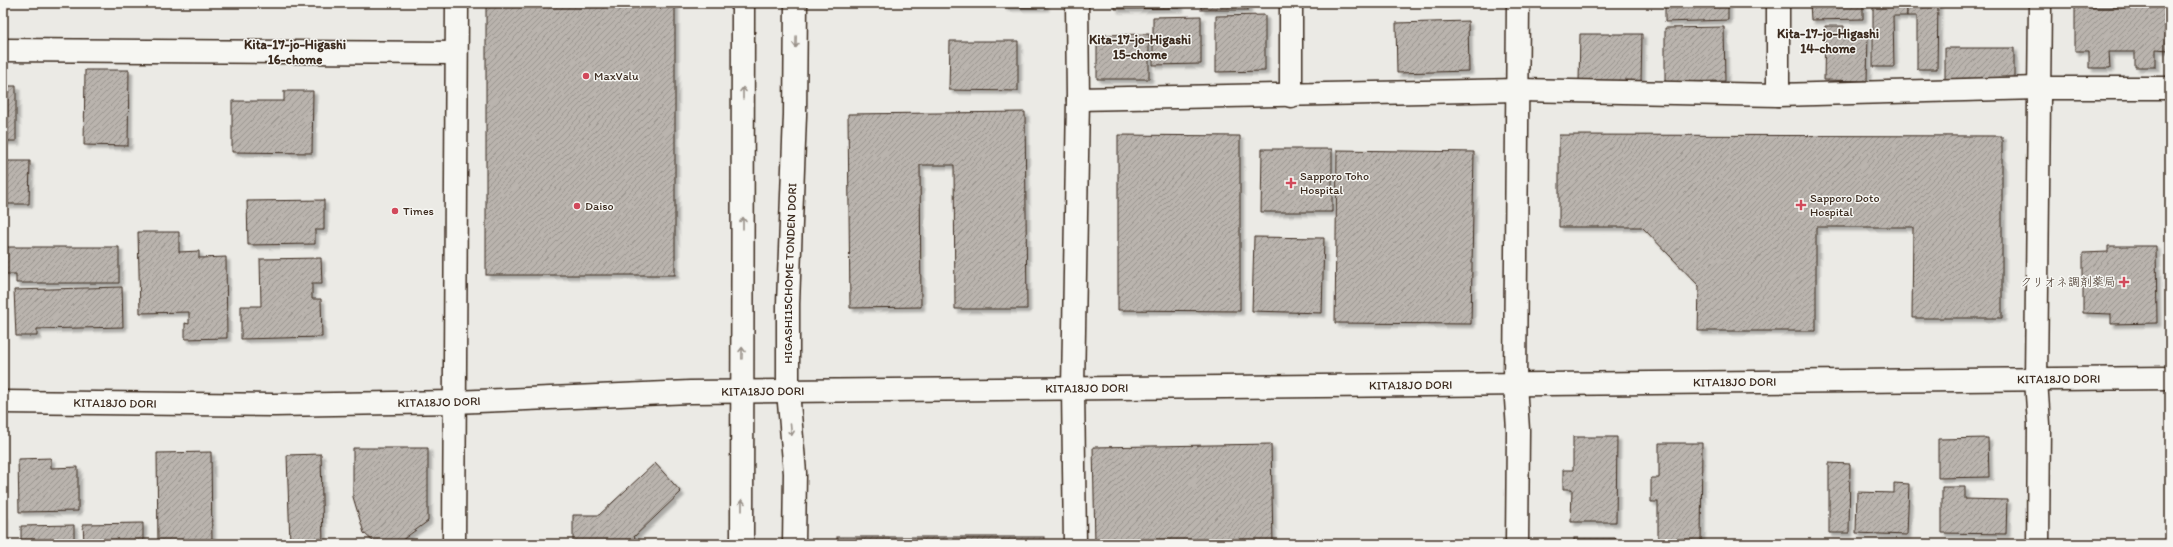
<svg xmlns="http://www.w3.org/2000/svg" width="2173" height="547" font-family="Itim,'Klee One',sans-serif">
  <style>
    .building { fill: url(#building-hatch); stroke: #3b2a1e; filter: url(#shadow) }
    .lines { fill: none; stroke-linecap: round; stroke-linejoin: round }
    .street-casing { stroke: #3b2a1e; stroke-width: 25 }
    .secondary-casing { stroke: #3b2a1e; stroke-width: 25 }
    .street { stroke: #f6f6f2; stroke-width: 22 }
    .secondary { stroke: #f6f6f2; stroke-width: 22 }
    .oneway { stroke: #989088 }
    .poi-dot { fill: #d1495b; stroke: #f6f6f2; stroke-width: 1.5 }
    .labels { text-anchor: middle; stroke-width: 3; stroke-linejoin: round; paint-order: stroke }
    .poi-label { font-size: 12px; fill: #3b2a1e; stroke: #f6f6f2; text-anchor: start }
    .street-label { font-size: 12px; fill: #3b2a1e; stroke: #f6f6f2 }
    .neighbourhood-label { font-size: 13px; font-weight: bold; fill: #3b2a1e; stroke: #f6f6f2 }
  </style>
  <defs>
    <pattern id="building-hatch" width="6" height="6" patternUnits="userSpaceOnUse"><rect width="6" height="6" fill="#bab4ae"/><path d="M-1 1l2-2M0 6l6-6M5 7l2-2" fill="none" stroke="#98938d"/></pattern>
    <filter id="shadow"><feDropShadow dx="3.5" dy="3.5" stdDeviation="1" flood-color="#0004"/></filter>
  </defs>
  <rect width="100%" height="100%" fill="#ebeae5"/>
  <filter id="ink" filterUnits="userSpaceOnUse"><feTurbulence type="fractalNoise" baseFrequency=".025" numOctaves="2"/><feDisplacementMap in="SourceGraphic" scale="8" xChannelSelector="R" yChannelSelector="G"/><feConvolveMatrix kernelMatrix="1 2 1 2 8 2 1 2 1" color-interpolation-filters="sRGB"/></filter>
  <g filter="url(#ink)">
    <g class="building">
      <rect x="486" y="3" width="189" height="272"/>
      <rect x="1004" y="3" width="41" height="4"/>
      <polygon points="1115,3 1180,3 1180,8 1115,9"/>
      <rect x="1201" y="3" width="47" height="7"/>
      <polygon points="1665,3 1728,3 1728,20 1665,22"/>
      <polygon points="1810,3 1863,3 1863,19 1811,20"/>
      <polygon points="1873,3 1907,3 1907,16 1893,16 1894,67 1873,67"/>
      <polygon points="1907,3 1938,3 1937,69 1917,69 1917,16 1907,16"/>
      <polygon points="2075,7 2169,7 2169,50 2156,49 2156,67 2135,67 2135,52 2109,52 2110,68 2089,68 2089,51 2075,51"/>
      <polygon points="1265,15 1265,71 1216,72 1216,16"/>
      <polygon points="1201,16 1201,64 1153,65 1153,17"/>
      <polygon points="1468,21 1469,71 1397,73 1396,23"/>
      <polygon points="1825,26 1844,26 1844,34 1868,34 1867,81 1824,80"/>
      <polygon points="1724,27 1725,81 1665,82 1665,28"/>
      <polygon points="1149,34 1149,79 1097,79 1097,35"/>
      <polygon points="1580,34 1642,34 1641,82 1579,81"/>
      <polygon points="950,41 1018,41 1018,91 949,90"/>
      <rect x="1945" y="48" width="69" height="33"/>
      <polygon points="85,70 129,70 128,146 84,145"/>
      <rect x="3" y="86" width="13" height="55"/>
      <polygon points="284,91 313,91 312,153 232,152 232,101 284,101"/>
      <polygon points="1025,112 1027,309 955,309 954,165 920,165 921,307 850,308 848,114"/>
      <polygon points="1118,135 1240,136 1240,311 1118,310"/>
      <polygon points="1559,135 2002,136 2002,318 1912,318 1913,227 1816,227 1816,331 1698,331 1699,286 1642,227 1559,227"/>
      <polygon points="1262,149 1332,149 1332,212 1261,212"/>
      <polygon points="1337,150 1474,152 1471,324 1335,323"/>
      <polygon points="3,161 30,161 29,204 3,204"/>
      <polygon points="324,200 324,230 315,230 315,244 248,245 247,201"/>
      <polygon points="138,232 179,232 179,252 199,251 199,258 226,257 227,338 185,339 185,323 189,324 189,312 140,313"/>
      <polygon points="1254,237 1324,238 1322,313 1252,311"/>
      <polygon points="2108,246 2156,246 2157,323 2111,324 2111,314 2083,313 2083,253 2108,252"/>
      <polygon points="5,247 119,247 119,283 16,283 16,274 5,274"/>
      <polygon points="321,258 322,284 312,284 312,299 321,299 322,337 241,339 241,306 261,306 260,259"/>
      <polygon points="122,287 123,327 37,329 37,336 16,336 14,290"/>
      <polygon points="1573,437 1617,437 1616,522 1571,522 1572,489 1563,489 1563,470 1573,470"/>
      <polygon points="1988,438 1989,477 1938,478 1938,439"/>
      <polygon points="1659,443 1702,443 1701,544 1658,544 1658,502 1651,502 1651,478 1659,478"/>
      <polygon points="1271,444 1273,544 1095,544 1093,447"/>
      <polygon points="353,448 428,448 428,521 397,544 376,544 364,533 353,497"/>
      <polygon points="211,452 212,544 158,544 157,453"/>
      <polygon points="321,454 323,544 290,544 287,455"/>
      <polygon points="51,458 51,468 78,467 78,511 19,512 18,459"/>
      <polygon points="655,463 681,492 634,537 642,544 573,544 573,515 599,515"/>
      <polygon points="1829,463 1850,464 1849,533 1829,533"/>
      <polygon points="1894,483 1909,484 1907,535 1856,533 1857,492 1894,493"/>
      <polygon points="1942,487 1965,487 1965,499 2007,500 2006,534 1942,533"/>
      <rect x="3" y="516" width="1" height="28"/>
      <polygon points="143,523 143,544 84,544 83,524"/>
      <polygon points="74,525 74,544 21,544 21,526"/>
      <rect x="837" y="537" width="207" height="7"/>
      <rect x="1574" y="538" width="42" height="6"/>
      <polygon points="1920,542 1974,544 1920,544"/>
    </g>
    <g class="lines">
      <defs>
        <g id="street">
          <polyline points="3,50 456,53"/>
          <polyline points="1778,95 1778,3"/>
          <polyline points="1291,96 1291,3"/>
          <polyline points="1078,99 1518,90 1778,95 2039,88 2170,88"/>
          <polyline points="454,544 457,3"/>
          <polyline points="1075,544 1073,388 1078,99 1077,3"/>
          <polyline points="1517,544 1518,430 1515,384 1518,3"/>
          <polyline points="2038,544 2039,424 2036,380 2040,3"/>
        </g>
        <g id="secondary">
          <path id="s1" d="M3,402L274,405L454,402L690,392L2170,378"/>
          <polyline points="742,544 743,3"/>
          <path id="s2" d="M794,544L795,473L788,391V304L795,115L796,3"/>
        </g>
      </defs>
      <use href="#street" class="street-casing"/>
      <use href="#secondary" class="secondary-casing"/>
      <use href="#street" class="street"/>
      <use href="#secondary" class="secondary"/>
    </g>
    <defs><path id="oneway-shaft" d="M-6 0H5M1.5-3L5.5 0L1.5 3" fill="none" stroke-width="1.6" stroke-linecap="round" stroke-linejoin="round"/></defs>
    <g class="oneway">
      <use href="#oneway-shaft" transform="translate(796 42) rotate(91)"/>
      <use href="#oneway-shaft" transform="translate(743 93) rotate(-90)"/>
      <use href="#oneway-shaft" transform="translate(743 223) rotate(-90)"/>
      <use href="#oneway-shaft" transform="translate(742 353) rotate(-89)"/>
      <use href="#oneway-shaft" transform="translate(791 430) rotate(85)"/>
      <use href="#oneway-shaft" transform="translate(742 505) rotate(-90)"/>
    </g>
  </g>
  <g class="poi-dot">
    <circle cx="586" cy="76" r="4"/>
    <path d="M1289 177h4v4h4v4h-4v4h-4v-4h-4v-4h4z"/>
    <path d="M1799 199h4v4h4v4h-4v4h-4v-4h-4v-4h4z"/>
    <circle cx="577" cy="206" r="4"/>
    <circle cx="395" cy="211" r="4"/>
    <path d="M2122 276h4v4h4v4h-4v4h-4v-4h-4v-4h4z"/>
  </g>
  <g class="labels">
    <g class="poi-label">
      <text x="594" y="80">MaxValu</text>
      <text x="1300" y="180">Sapporo Toho<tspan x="1300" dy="14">Hospital</tspan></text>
      <text x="1810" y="202">Sapporo Doto<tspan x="1810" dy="14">Hospital</tspan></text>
      <text x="585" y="210">Daiso</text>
      <text x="403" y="215">Times</text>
      <text x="2116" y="286" text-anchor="end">クリオネ調剤薬局</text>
    </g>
    <g class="street-label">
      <text dy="4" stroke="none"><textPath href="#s2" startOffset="271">HIGASHI15CHOME TONDEN DORI</textPath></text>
      <text dy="4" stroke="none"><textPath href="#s1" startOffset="2056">KITA18JO DORI</textPath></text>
      <text dy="4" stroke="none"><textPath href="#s1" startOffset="1732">KITA18JO DORI</textPath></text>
      <text dy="4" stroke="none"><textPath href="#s1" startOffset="1408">KITA18JO DORI</textPath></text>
      <text dy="4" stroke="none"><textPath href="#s1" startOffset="1084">KITA18JO DORI</textPath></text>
      <text dy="4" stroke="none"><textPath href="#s1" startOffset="760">KITA18JO DORI</textPath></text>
      <text dy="4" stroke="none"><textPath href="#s1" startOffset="436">KITA18JO DORI</textPath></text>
      <text dy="4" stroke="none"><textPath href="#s1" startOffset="112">KITA18JO DORI</textPath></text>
    </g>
    <g class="neighbourhood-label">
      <text x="1828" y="38">Kita-17-jo-Higashi<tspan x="1828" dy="15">14-chome</tspan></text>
      <text x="1140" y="44">Kita-17-jo-Higashi<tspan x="1140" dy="15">15-chome</tspan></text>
      <text x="295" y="49">Kita-17-jo-Higashi<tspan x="295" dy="15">16-chome</tspan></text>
    </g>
  </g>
  <rect width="2173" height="547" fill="none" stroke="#f6f6f2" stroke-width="16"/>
  <rect x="8" y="8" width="2157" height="531" fill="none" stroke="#3b2a1e" stroke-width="1.5" filter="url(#ink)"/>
</svg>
